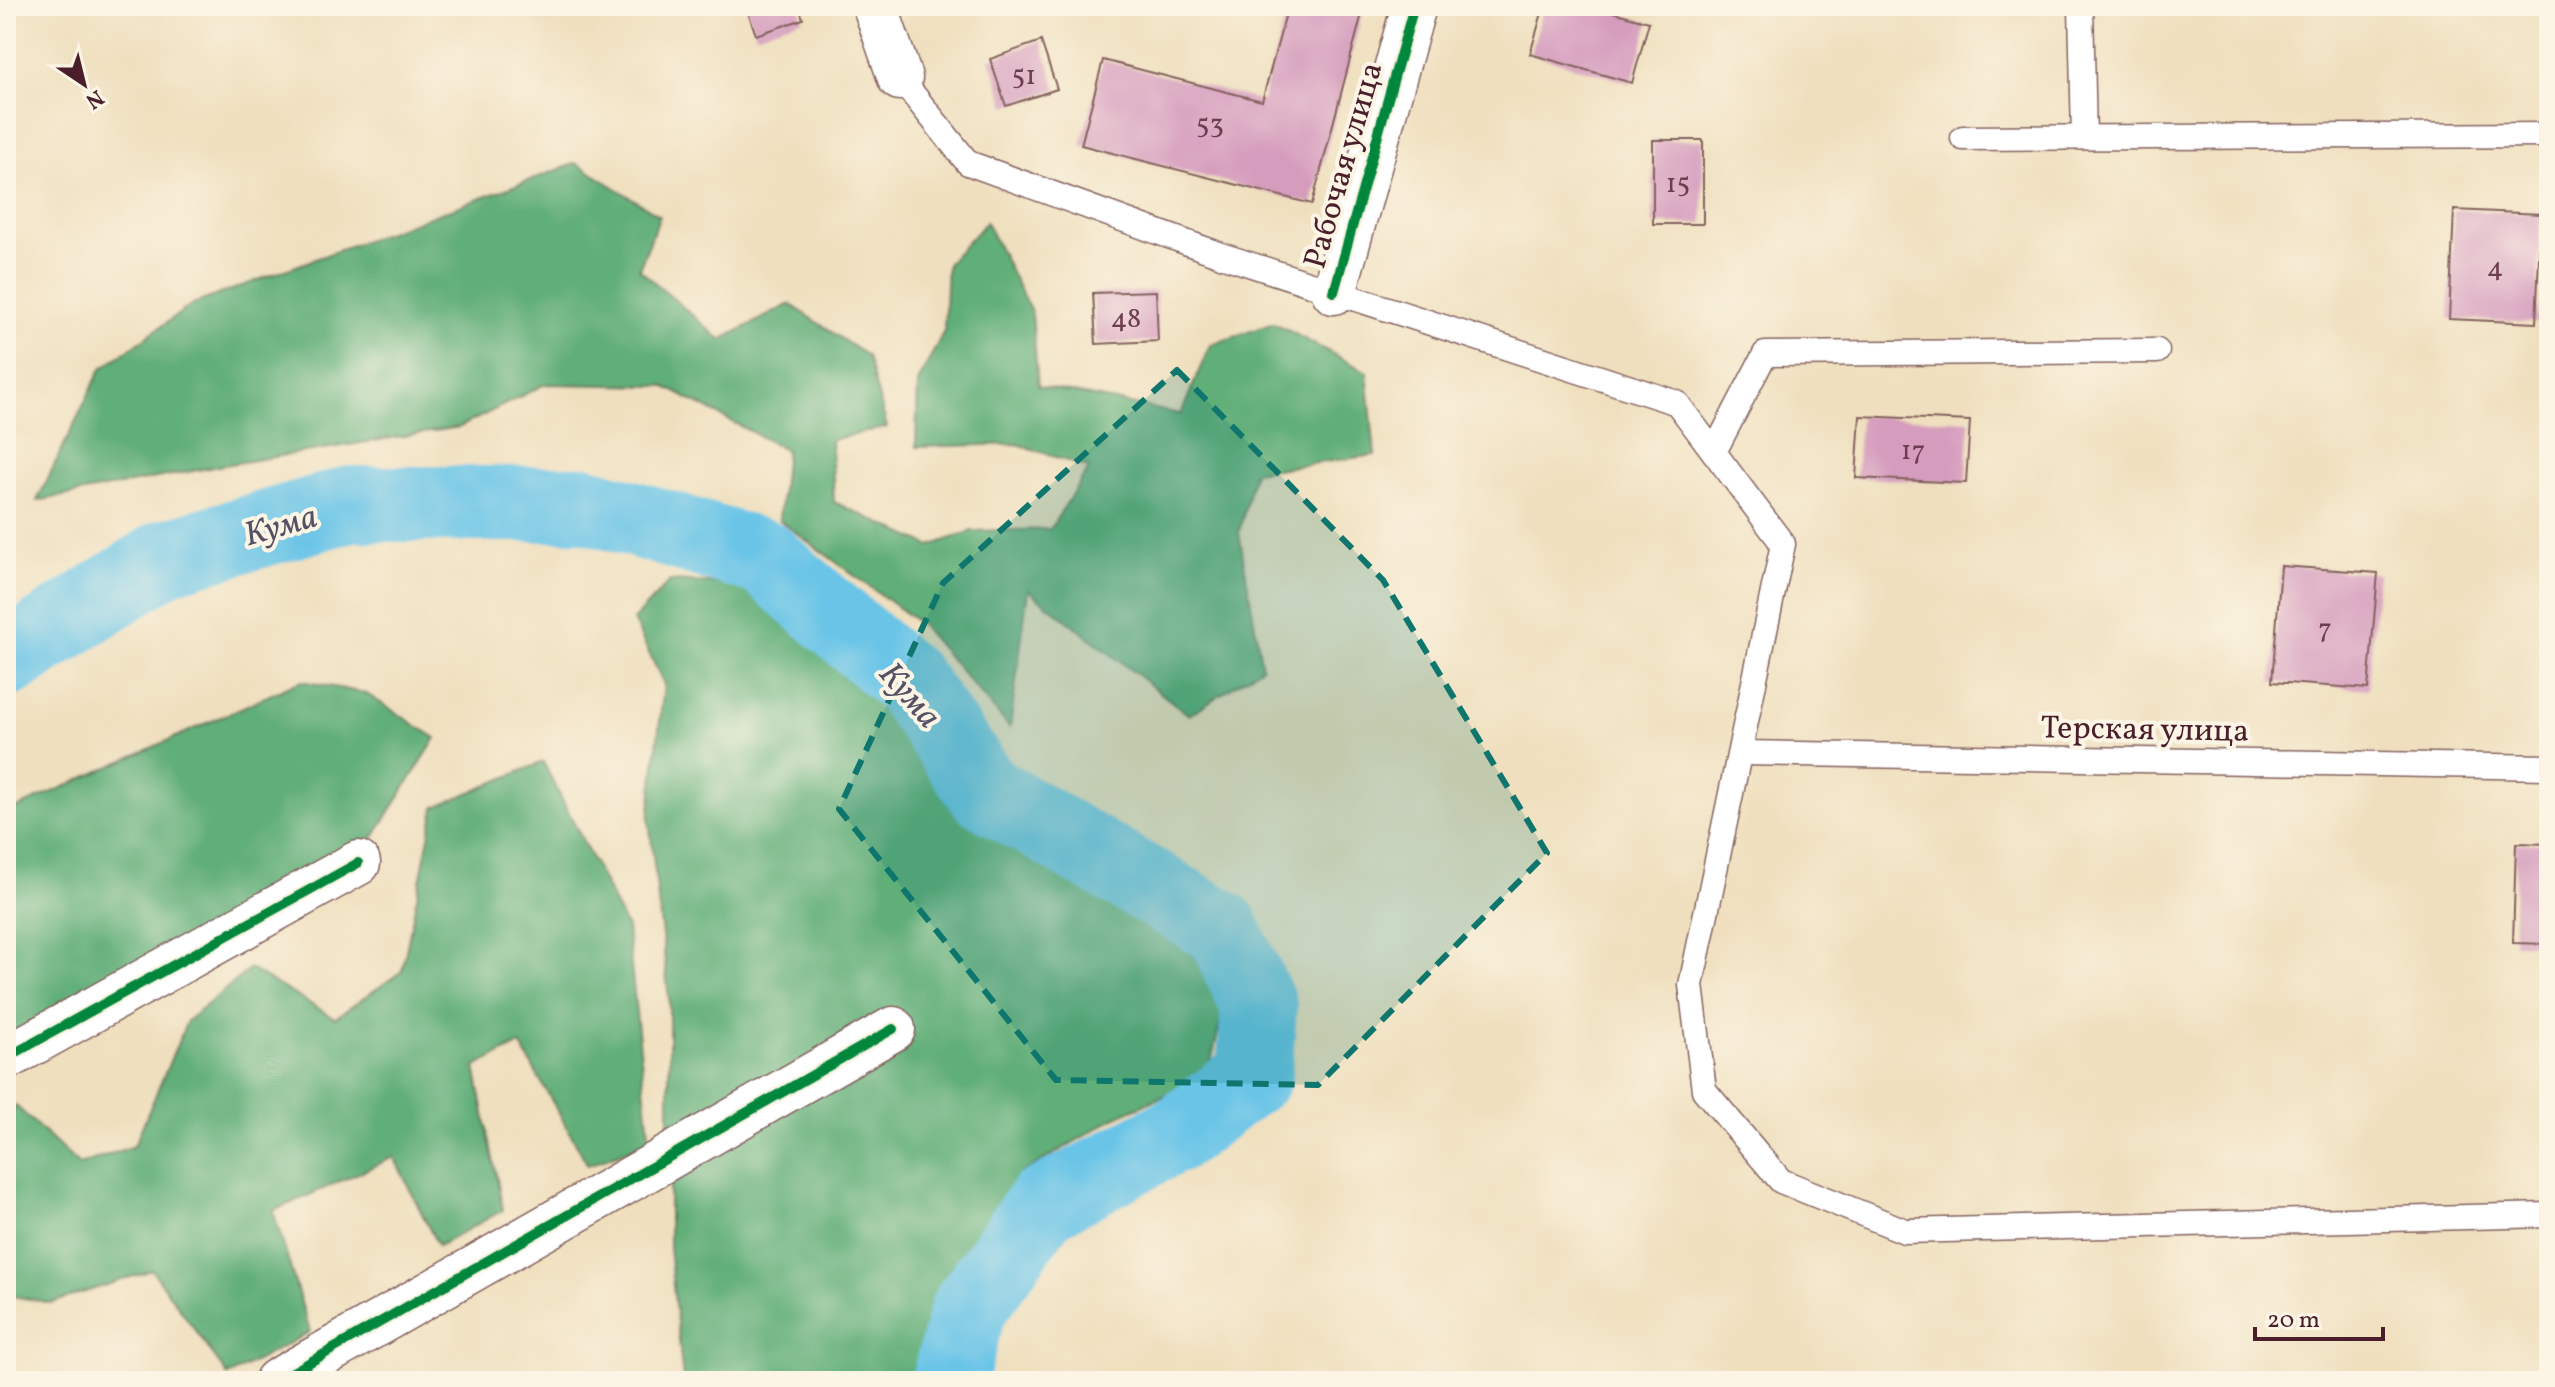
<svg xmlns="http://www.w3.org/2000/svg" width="2555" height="1387" font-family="Vollkorn,serif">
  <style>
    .forest { fill: #60ae78; stroke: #556652; stroke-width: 2 }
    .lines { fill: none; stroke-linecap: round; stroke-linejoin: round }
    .river { stroke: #69c4e7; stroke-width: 76 }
    .building { fill: #d59cbd }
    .service-casing { stroke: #84625e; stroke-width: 27 }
    .minor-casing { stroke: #84625e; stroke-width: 47 }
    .service { stroke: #fff; stroke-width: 24 }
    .minor { stroke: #fff; stroke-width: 44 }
    .cycleway-casing { stroke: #fcf5e5; stroke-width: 15 }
    .cycleway { stroke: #00873e; stroke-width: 10 }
    .marked { fill: #0f766e; fill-opacity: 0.2; stroke: #0f766e; stroke-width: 6; stroke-dasharray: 16 10; stroke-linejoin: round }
    .labels { text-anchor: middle; stroke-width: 8; stroke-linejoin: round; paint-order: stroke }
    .number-label { font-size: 28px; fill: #6d3e50 }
    .street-label { font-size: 32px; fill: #4a1f2b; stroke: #fcf5e5 }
    .water-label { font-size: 34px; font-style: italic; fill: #535163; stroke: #fcf5e5 }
  </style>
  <rect width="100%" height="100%" fill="#fcf5e5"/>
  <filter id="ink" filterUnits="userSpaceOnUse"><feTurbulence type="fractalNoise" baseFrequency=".0125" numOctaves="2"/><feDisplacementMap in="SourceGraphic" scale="16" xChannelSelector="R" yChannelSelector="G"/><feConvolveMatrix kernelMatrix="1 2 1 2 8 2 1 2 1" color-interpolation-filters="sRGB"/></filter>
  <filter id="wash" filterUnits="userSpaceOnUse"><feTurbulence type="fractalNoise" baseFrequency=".006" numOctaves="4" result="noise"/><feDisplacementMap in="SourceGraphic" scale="32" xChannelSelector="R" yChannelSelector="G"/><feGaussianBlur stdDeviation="1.8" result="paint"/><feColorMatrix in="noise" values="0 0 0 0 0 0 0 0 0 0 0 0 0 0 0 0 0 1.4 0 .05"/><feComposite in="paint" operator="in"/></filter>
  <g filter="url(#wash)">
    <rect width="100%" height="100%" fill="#efdfbe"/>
    <g class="forest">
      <polygon points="576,163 660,216 639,269 721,340 790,304 867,356 887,427 831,440 834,502 930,546 972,531 1050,529 1089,468 1017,444 916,447 918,382 944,331 947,264 986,222 1032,314 1038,386 1181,414 1210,345 1274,323 1367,372 1375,455 1254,472 1239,533 1262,667 1189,715 1028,590 1010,728 920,624 779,520 786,450 664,386 545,384 460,427 224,465 37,501 101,369 193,304"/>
      <polygon points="670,581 753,585 898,717 953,806 1178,931 1224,1008 1207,1077 1116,1117 1022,1173 947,1280 922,1381 796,1381 797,1372 683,1379 669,1248 669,999 649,819 664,684 633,620"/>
      <polygon points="301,681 365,693 436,738 374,837 6,1039 6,813"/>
      <polygon points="543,762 627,928 650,1142 588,1165 520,1044 475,1067 503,1210 438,1246 394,1157 273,1211 310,1332 228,1376 152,1270 52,1303 6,1295 6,1133 15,1105 79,1165 134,1146 187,1021 250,969 335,1018 402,971 435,807"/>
    </g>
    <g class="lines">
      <polyline class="river" points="6,660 166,557 350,504 584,504 764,558 907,681 985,791 1222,928 1259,1006 1254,1075 1180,1132 1042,1205 968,1309 949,1381"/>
    </g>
    <g id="blocks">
      <g class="building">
        <polygon points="746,6 799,6 803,19 756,35"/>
        <polygon points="1288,6 1364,6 1312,204 1081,145 1103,60 1262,101"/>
        <polygon points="1544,6 1591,6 1649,22 1632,83 1530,54"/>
        <polygon points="1041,41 1057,89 1006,106 990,59"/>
        <rect x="1653" y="140" width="50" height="84"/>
        <polygon points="2454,210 2541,214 2536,323 2449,319"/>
        <polygon points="1156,291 1158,341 1096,344 1093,293"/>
        <polygon points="1860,416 1970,421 1966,483 1856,478"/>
        <polygon points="2281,566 2378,573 2368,689 2272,682"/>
        <polygon points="2516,843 2549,844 2549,944 2513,943"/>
      </g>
    </g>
  </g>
  <g filter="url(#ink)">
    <use href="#blocks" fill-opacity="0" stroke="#84625e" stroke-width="2"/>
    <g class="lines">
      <defs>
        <g id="service">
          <polyline points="2081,6 2084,137"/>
          <polyline points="900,78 968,163 1221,255 1677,403 1783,544 1691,985 1704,1090 1781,1181 1905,1231 2549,1215"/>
          <polyline points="1963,138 2549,135"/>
          <polyline points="1714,452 1765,354 2157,351"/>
          <polyline points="1740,753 2549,767"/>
        </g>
        <g id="minor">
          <polyline points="875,6 900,78"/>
          <polyline points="1334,292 1414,6"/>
          <polyline points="6,1058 358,863"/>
          <polyline points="277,1381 893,1029"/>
        </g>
      </defs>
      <use href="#service" class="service-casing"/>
      <use href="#minor" class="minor-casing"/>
      <use href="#service" class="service"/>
      <use href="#minor" class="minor"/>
      <defs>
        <g id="cycleway">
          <polyline points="1334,292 1414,6"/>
          <polyline points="6,1058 358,863"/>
          <polyline points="277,1381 893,1029"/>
        </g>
      </defs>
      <use href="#cycleway" class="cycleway-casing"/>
      <use href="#cycleway" class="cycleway"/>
    </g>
  </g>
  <path class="marked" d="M1177,370L1383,580L1547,853L1318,1085L1056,1080L839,809L943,583Z"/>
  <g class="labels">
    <g class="number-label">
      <text x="1024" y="84">51</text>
      <text x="1210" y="133">53</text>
      <text x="1678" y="192">15</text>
      <text x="2495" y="276">4</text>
      <text x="1126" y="327">48</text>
      <text x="1913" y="459">17</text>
      <text x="2325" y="637">7</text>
    </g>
    <g class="street-label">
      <text transform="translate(1342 165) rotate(-74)" y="11">Рабочая улица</text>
      <text transform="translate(2145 728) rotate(1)" y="11">Терская улица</text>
    </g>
    <g class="water-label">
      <text transform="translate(280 524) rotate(-16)" y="12">Кума</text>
      <text transform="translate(911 694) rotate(49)" y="12">Кума</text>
    </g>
  </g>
  <rect width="2555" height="1387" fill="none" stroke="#fcf5e5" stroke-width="32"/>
  <g transform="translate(84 84) rotate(145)" stroke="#fcf5e5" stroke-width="6" paint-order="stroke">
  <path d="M0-6L14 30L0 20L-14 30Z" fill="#4a1f2b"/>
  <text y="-12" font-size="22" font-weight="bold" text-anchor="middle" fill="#4a1f2b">N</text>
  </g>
  <path d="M2255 1327v12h128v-12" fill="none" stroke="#4a1f2b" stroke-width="4"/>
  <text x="2267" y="1327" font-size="24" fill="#4a1f2b" stroke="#fcf5e5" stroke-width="6" paint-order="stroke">20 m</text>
</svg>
